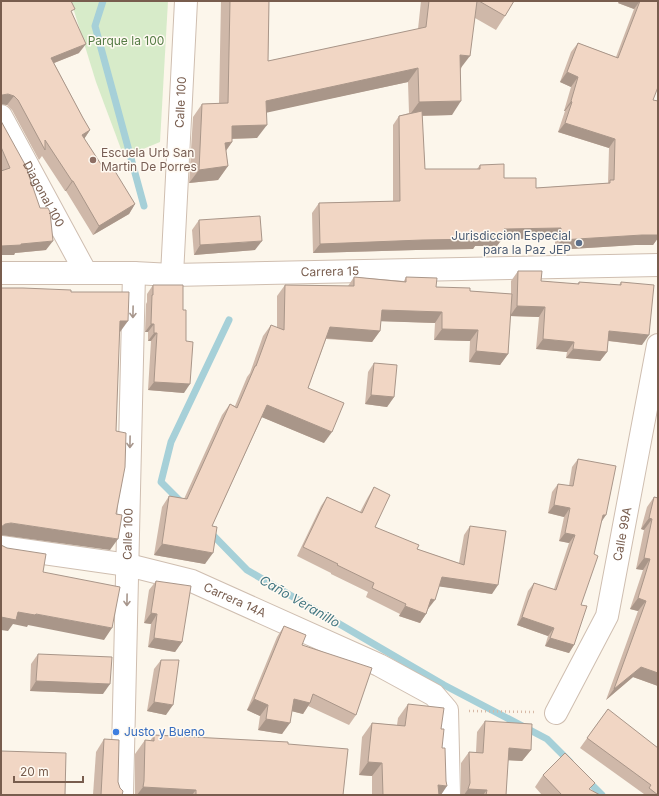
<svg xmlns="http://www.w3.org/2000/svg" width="659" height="796" font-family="Inter,sans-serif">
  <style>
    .green { fill: #d7ebc9 }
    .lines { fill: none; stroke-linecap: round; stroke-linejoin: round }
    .stream { stroke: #a6d0d8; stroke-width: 7 }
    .minor-casing { stroke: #cfbeb0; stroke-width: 24 }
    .path { stroke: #d7b9a6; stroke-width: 2.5; stroke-dasharray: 1 3; stroke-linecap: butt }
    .minor { stroke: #fff; stroke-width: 22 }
    .wall { fill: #cfb8a9 }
    .shaded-wall { fill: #a99689 }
    .building { fill: #f1d6c4; stroke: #a99689 }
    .oneway { stroke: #a7968c }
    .education-dot { fill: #8d6e63; stroke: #fffaf2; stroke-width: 1.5 }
    .service-dot { fill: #5c6f8a; stroke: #fffaf2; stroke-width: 1.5 }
    .shop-dot { fill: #3f7fe0; stroke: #fffaf2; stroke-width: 1.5 }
    .labels { text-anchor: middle; stroke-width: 3; stroke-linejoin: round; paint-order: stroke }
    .park-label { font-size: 12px; fill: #567d46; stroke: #fffaf2 }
    .street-label { font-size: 12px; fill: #785d4e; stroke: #fffaf2 }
    .education-label { font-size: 12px; fill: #785e54; stroke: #fffaf2; text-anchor: start }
    .service-label { font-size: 12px; fill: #4e5e75; stroke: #fffaf2; text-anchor: end }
    .shop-label { font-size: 12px; fill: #366cbe; stroke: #fffaf2; text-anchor: start }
    .water-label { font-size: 13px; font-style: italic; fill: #447883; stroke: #fffaf2 }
  </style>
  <rect width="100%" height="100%" fill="#fcf6eb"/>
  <polygon class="green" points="71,1 168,1 160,142 124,157 96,82"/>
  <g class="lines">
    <g class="stream">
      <polyline points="103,1 95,26 144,206"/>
      <polyline points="182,503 161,482 171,442 229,320"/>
      <polyline points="209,531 247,570 444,685 547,739 570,762"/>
      <polyline points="587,780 602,795"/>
    </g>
    <defs>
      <g id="minor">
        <path id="s1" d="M1,116L86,273"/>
        <path id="s2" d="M1,273H134L172,275L658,265"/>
        <path id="s3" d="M172,275L186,1"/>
        <path id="s4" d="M1,547L128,565L192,581L379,665L434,695L447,710L449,795"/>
        <path id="s5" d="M556,713L607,616L658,345"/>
        <path id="s6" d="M122,795L134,273"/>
      </g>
    </defs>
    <use href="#minor" class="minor-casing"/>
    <polyline class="path" points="469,711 534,712"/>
    <use href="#minor" class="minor"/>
  </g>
  <g class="wall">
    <polygon points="221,1 269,1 268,61 418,29 421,1 514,1 505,16 496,30 475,18 461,69 452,115 422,116 425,169 477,169 480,165 504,178 536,188 608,183 609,148 558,132 565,111 564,111 571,87 560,82 571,52 578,43 616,57 634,9 618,3 619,1 658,1 653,100 658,101 658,238 653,245 635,245 555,250 555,238 502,239 497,246 475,246 473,249 416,250 313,253 312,213 319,203 393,201 393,125 399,116 409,113 408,82 266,112 257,138 232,139 232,142 226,151 228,166 218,180 189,183 193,117 202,104 219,103"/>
    <polygon points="75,9 72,13 79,53 54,63 83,118 90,130 84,139 106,172 135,204 129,214 93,235 66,191 65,191 42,156 39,160 12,110 7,105 2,104"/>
    <polygon points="1,121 27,171 46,250 15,253 14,255 1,255"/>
    <polygon points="199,220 255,250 194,255 192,230"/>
    <polygon points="518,271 541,281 577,284 579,282 619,285 621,282 642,345 608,341 607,352 600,361 566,358 567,352 536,349 539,317 510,316 508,354 500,365 469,362 470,341 434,340 435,323 381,321 380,331 372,342 326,339 308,388 324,443 262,417 212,526 205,564 154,555 162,507 169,496 184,499 222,415 230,404 235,406 247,377 250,373 263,336 271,325 277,328 277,296 285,285 348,286 354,277 404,281 406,277 436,287 470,291 511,294 511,281"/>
    <polygon points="153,285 183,310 184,393 148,390 151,341 148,341 148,332 145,332 146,304 147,302 147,294"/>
    <polygon points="374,363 394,397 387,407 365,404 368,372"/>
    <polygon points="578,459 601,522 581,605 574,645 569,653 545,646 548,636 517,625 528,591 534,583 554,589 569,543 559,541 564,517 548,513 552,492 558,484 569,486 572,467"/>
    <polygon points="374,487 375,527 417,549 459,563 464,535 470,526 492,594 439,586 428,609 426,614 420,623 399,616 400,614 366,597 368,592 331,574 331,573 297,556 321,506 327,497 360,512 368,497"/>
    <polygon points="654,497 658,498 658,686 633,677 606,700 638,611 630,609 643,570 636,569 644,530 641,529 647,507"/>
    <polygon points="156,581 182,642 175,652 148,647 151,624 144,623 149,590"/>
    <polygon points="284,626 302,645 356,715 349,725 308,706 303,714 292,711 282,734 258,730 260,716 247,710 277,637"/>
    <polygon points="38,654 103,694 30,691 31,664"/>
    <polygon points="161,660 166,715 147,711 154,669"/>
    <polygon points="408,704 441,729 442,748 441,795 372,795 372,776 359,775 362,737 372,723 397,725 398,718"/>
    <polygon points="608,709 658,795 644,795 644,794 580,748"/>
    <polygon points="485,721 531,750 522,761 508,760 506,795 461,795 461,763 469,752 476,752 477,732"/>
    <polygon points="154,735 288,744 343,795 135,795 135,754 145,740 150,741"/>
    <polygon points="104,739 120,788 122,795 93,795 96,752"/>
    <polygon points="543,775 590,790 600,795 542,795 535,787"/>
  </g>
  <g class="shaded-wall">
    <polygon points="620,1 640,1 634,9 618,3"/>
    <polygon points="86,44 79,53 44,67 51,58"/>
    <polygon points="460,55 470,56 460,69"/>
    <polygon points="418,68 408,82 256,115 266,101"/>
    <polygon points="567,72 578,77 571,87 560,82"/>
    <polygon points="8,94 14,96 7,105 1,104 1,96 2,95"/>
    <polygon points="461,101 452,115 409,116 419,102"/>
    <polygon points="571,101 572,102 565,111 564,111"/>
    <polygon points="565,123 615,139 609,148 558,132"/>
    <polygon points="267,125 257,138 222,139 232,126"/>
    <polygon points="90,130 84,139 82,135"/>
    <polygon points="232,142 222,156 225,143"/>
    <polygon points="228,166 218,180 189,183 199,170"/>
    <polygon points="72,181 73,181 66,191 65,191"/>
    <polygon points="135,204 129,214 93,235 99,226"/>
    <polygon points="561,228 555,238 502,239 497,246 475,246 473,249 416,250 313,253 320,244 480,236 504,229"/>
    <polygon points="642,235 658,235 658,238 653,245 635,245 555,250 561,240"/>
    <polygon points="53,241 46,250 15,253 14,255 1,255 1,246 21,244"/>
    <polygon points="262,241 255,250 194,255 200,245"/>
    <polygon points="517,306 545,307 539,317 510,316"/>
    <polygon points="382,310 442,312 435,323 374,321"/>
    <polygon points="120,321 128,321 120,332 112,332"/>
    <polygon points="151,324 154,324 148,332 145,332"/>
    <polygon points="330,327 380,331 372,342 323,338"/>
    <polygon points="442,329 478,330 470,341 434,340"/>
    <polygon points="609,331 649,335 642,345 602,340"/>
    <polygon points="154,333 157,333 151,341 148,341"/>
    <polygon points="543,339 574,342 567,352 536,349"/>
    <polygon points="573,349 607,352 600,361 566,358"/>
    <polygon points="476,351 508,354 500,365 469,362"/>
    <polygon points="154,382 190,384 184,393 148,390"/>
    <polygon points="371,395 394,397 387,407 365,404"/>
    <polygon points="267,405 332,432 324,443 259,416"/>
    <polygon points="554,505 570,508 564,517 548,513"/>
    <polygon points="603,515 606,515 600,524"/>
    <polygon points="649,518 652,519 644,530 641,529"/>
    <polygon points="11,523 118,539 110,550 1,535 1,527 5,524"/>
    <polygon points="565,533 575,535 569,543 559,541"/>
    <polygon points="162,544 213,553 205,564 154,555"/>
    <polygon points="644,558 650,559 643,570 636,569"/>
    <polygon points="442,577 498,585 492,594 436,586"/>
    <polygon points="638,598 646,601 638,611 630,609"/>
    <polygon points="431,599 435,600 428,609 425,608"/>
    <polygon points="405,606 426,614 420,623 399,616"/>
    <polygon points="18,612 36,614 112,628 104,640 28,625 27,627 13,624 8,631 1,630 1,617"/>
    <polygon points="151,613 157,614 151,624 144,623"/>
    <polygon points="522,617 554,628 548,636 517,625"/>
    <polygon points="154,638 182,642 175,652 148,647"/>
    <polygon points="550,638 574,645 569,653 545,646"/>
    <polygon points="641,667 658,673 658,686 633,677 606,700 614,689"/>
    <polygon points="36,681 110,684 103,694 30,691"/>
    <polygon points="254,699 268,705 260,716 247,710"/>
    <polygon points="294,699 310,703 303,714 287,710"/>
    <polygon points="154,702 173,705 166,715 147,711"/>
    <polygon points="266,719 290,723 282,734 258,730"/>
    <polygon points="509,748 531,750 522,761 501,760"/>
    <polygon points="368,762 382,763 372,776 359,775"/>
    <polygon points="438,785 447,786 441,795 432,795"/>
    <polygon points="143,787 196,790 192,795 137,795"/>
    <polygon points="468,789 487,790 483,795 464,795"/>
  </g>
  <g class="building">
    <polygon points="1,1 71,1 75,9 71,11 86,44 51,58 83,118 90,130 82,135 106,172 113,168 135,204 99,226 73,181 72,181 45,140 45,150 18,100 14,96 8,94 2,95 1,96"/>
    <polygon points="230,1 269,1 268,61 426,27 429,1 477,1 470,56 460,55 461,101 419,102 418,68 266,101 267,125 232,126 232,142 225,143 228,166 199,170 202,104 228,103"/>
    <polygon points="479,1 514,1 505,16"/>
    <polygon points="640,1 658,1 658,87 653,100 658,101 658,235 642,235 561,240 561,228 504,229 504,236 480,236 480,239 422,240 320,244 319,203 400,201 399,116 422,111 425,169 480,169 480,165 504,164 504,178 536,178 536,188 610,183 610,180 614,180 615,139 565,123 572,102 571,101 578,77 567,72 578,43 618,58"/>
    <polygon points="1,121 28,170 27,170 40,208 48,208 50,212 53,241 21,244 21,245 1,246 1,171 10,168 1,147"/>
    <polygon points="260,216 262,241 200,245 199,220"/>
    <polygon points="518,271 542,271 541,281 579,284 579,282 621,285 621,282 654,285 649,335 609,331 607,352 573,349 574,342 543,339 545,307 517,306"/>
    <polygon points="354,277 406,282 406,277 437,278 436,287 470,288 470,291 512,294 508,354 476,351 478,330 442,329 442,312 382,310 380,331 330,327 308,388 344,403 332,432 267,405 212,526 217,527 213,553 162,544 169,496 187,499 230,404 237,408 255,366 256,366 271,325 284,330 285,285 354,286"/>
    <polygon points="153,285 183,285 183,310 186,310 186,341 193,342 190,384 154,382 157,333 154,333 154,324 151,324 152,295 153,295"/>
    <polygon points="1,288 23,288 71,290 71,292 129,292 128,321 120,321 116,431 126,433 125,467 116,514 122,515 118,539 11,523 5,524 1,527"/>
    <polygon points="374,363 397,365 394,397 371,395"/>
    <polygon points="578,459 616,466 606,515 603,515 594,554 598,556 581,605 587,606 574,645 550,638 554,628 522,617 534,583 556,590 575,535 565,533 570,508 554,505 558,484 573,486"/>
    <polygon points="374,487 390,495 375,527 419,545 417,549 464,565 470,526 506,531 498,585 442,577 435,600 431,599 426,614 405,606 406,604 372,588 374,583 337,565 338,564 303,547 327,497 362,513"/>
    <polygon points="654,497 658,498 658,673 641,667 614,689 646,601 638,598 650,559 644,558 652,519 649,518"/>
    <polygon points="1,545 7,548 46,554 43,572 120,587 112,628 36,614 35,615 18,612 16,620 1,617"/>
    <polygon points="156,581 191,586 182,642 154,638 157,614 151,613"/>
    <polygon points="284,626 306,635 302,645 372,668 356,715 313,694 310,703 294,699 290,723 266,719 268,705 254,699"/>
    <polygon points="38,654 112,657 110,684 36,681"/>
    <polygon points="161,660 179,660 173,705 154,702"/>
    <polygon points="408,704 444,708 441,729 444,729 442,748 445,748 446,781 447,786 438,785 439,795 383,795 382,763 368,762 372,723 405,726"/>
    <polygon points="608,709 658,748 658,795 649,788 651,785 587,738"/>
    <polygon points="485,721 532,724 531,750 509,748 506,795 486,795 487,790 468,789 470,783 469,752 483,753"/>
    <polygon points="154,735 288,742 288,744 348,749 343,795 196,795 196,790 143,787 144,781 145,740 154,741"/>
    <polygon points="104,739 119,740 118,782 120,788 123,791 122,795 101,795"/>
    <polygon points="1,751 66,753 65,795 1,795"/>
    <polygon points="565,753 595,783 589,789 600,795 562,795 543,775"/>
  </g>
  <defs><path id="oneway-shaft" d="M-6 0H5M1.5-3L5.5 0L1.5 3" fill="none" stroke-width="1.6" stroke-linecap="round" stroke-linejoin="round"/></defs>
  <g class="oneway">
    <use href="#oneway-shaft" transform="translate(133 312) rotate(91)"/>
    <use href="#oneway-shaft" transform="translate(130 442) rotate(91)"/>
    <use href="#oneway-shaft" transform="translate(127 600) rotate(91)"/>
  </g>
  <circle class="education-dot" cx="93" cy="160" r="4"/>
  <circle class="service-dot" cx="579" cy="243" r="4"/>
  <circle class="shop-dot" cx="116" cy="732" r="4"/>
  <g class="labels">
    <g class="park-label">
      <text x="126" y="45">Parque la 100</text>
    </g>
    <g class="street-label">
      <text dy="4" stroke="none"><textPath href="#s3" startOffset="173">Calle 100</textPath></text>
      <text dy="4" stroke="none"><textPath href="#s1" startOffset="89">Diagonal 100</textPath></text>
      <text dy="4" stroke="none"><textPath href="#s2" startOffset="329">Carrera 15</textPath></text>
      <text dy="4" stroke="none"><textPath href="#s6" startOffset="261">Calle 100</textPath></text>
      <text dy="4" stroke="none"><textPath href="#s5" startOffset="193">Calle 99A</textPath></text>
      <text dy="4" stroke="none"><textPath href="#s4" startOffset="241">Carrera 14A</textPath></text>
    </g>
    <g class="education-label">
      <text x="101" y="157">Escuela Urb San<tspan x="101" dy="14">Martin De Porres</tspan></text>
    </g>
    <g class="service-label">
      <text x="571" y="240">Jurisdiccion Especial<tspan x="571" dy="14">para la Paz JEP</tspan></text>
    </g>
    <g class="shop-label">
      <text x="124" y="736">Justo y Bueno</text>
    </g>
    <g class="water-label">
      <text transform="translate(300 601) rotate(30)" y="5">Caño Veranillo</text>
    </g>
  </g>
  <rect width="659" height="796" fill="none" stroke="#785d4e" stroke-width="4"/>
  <path d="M14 776v6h69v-6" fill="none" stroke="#785d4e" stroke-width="2"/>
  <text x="20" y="776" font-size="12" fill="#785d4e" stroke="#fffaf2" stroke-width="3" paint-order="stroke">20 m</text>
</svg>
